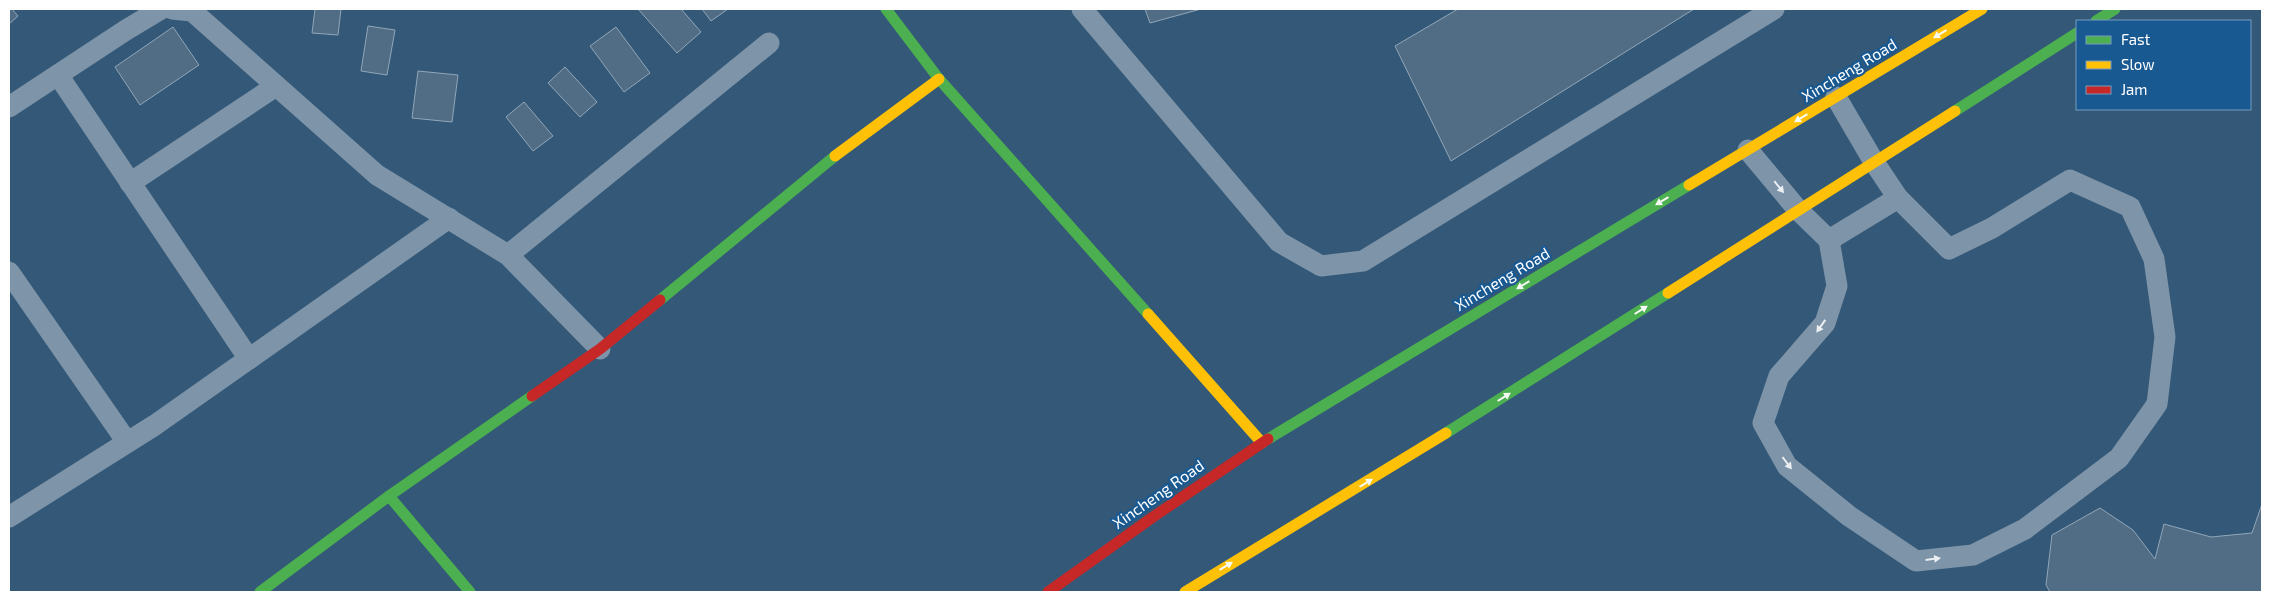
<svg xmlns="http://www.w3.org/2000/svg" width="2271" height="601" font-family="'Exo 2',sans-serif">
  <style>
    .building { fill: #516d86; stroke: #91a6b8 }
    .lines { fill: none; stroke-linecap: round; stroke-linejoin: round }
    .lane { stroke: #7d94a9; stroke-width: 21 }
    .fast { stroke: #4caf50; stroke-width: 11 }
    .slow { stroke: #ffc107; stroke-width: 11 }
    .jam { stroke: #c62828; stroke-width: 11 }
    .oneway { fill: #f6fbf6 }
    .oneway2 { fill: #eceff2 }
    .labels { text-anchor: middle; stroke-width: 4.5; stroke-linejoin: round; paint-order: stroke }
    .street-label { font-size: 16px; fill: #fff; stroke: #195992 }
  </style>
  <rect width="100%" height="100%" fill="#345877"/>
  <g class="building">
    <polygon points="9,9 12,9 18,16 9,24"/>
    <polygon points="315,9 341,9 338,35 312,33"/>
    <polygon points="638,9 681,9 701,32 677,53"/>
    <polygon points="702,9 728,9 711,21"/>
    <polygon points="1145,9 1201,9 1150,23"/>
    <polygon points="1458,9 1694,9 1451,161 1395,46"/>
    <polygon points="368,26 395,30 387,75 361,71"/>
    <polygon points="173,27 199,65 140,105 115,67"/>
    <polygon points="616,27 650,73 624,92 590,46"/>
    <polygon points="565,67 597,102 580,117 548,83"/>
    <polygon points="418,71 458,75 452,122 412,118"/>
    <polygon points="524,102 553,136 533,151 506,117"/>
    <polygon points="2262,504 2262,592 2050,592 2046,585 2052,535 2100,508 2133,530 2155,559 2164,524 2211,537 2252,533"/>
  </g>
  <g class="lines">
    <g class="lane">
      <polyline points="172,9 192,11 377,175 508,255 600,349"/>
      <polyline points="1082,9 1279,242 1321,266 1363,261 1774,9"/>
      <polyline points="58,75 249,359"/>
      <polyline points="9,107 126,30 161,9"/>
      <polyline points="1748,150 1798,210 1829,240 1837,286 1825,323 1779,376 1763,423 1787,466 1849,516 1916,561 1973,555 2025,529 2119,458 2157,404 2165,337 2154,259 2130,207 2070,180 1992,228 1949,249 1898,198 1874,162 1836,97"/>
      <polyline points="130,183 276,86"/>
      <polyline points="1829,240 1898,198"/>
      <polyline points="508,255 769,43"/>
      <polyline points="9,272 127,442"/>
      <polyline points="9,517 155,425 449,218"/>
    </g>
    <g class="fast">
      <polyline points="886,9 939,79 1148,314"/>
      <polyline points="2096,21 2115,9"/>
      <polyline points="1955,111 2077,33"/>
      <polyline points="660,300 835,156"/>
      <polyline points="1446,433 1668,293"/>
      <polyline points="1268,439 1689,185"/>
      <polyline points="389,496 470,592"/>
      <polyline points="260,592 389,496 532,396"/>
    </g>
    <g class="slow">
      <polyline points="835,156 939,79"/>
      <polyline points="1689,185 1982,9"/>
      <polyline points="1668,293 1955,111"/>
      <polyline points="1148,314 1262,443"/>
      <polyline points="1185,592 1446,433"/>
    </g>
    <g class="jam">
      <polyline points="532,396 600,349 660,300"/>
      <polyline points="1048,592 1153,517 1268,439"/>
    </g>
  </g>
  <defs><path id="oneway-solid" d="M-6-.8H1V-3.2L6.5 0L1 3.2V.8H-6Z" transform="scale(1.25)"/></defs>
  <g class="oneway">
    <use href="#oneway-solid" transform="translate(1940 34) rotate(149)"/>
    <use href="#oneway-solid" transform="translate(1801 118) rotate(149)"/>
    <use href="#oneway-solid" transform="translate(1662 201) rotate(149)"/>
    <use href="#oneway-solid" transform="translate(1523 285) rotate(149)"/>
    <use href="#oneway-solid" transform="translate(1641 310) rotate(-32)"/>
    <use href="#oneway-solid" transform="translate(1504 397) rotate(-32)"/>
    <use href="#oneway-solid" transform="translate(1366 483) rotate(-31)"/>
    <use href="#oneway-solid" transform="translate(1226 566) rotate(-31)"/>
  </g>
  <g class="oneway2">
    <use href="#oneway-solid" transform="translate(1779 187) rotate(51)"/>
    <use href="#oneway-solid" transform="translate(1821 326) rotate(125)"/>
    <use href="#oneway-solid" transform="translate(1787 463) rotate(53)"/>
    <use href="#oneway-solid" transform="translate(1933 559) rotate(-7)"/>
  </g>
  <g class="labels">
    <g class="street-label">
      <text transform="translate(1849 70) rotate(-31)" y="6">Xincheng Road</text>
      <text transform="translate(1502 279) rotate(-31)" y="6">Xincheng Road</text>
      <text transform="translate(1158 494) rotate(-35)" y="6">Xincheng Road</text>
    </g>
  </g>
  <rect width="2271" height="601" fill="none" stroke="#ffffff" stroke-width="20"/>
  <rect x="2076" y="20" width="175" height="90" fill="#195992" stroke="#759bbe"/>
  <rect x="2086" y="36" width="25" height="8" fill="#4caf50" stroke="#759bbe"/>
  <text x="2121" y="45" font-size="15" fill="#ffffff">Fast</text>
  <rect x="2086" y="61" width="25" height="8" fill="#ffc107" stroke="#759bbe"/>
  <text x="2121" y="70" font-size="15" fill="#ffffff">Slow</text>
  <rect x="2086" y="86" width="25" height="8" fill="#c62828" stroke="#759bbe"/>
  <text x="2121" y="95" font-size="15" fill="#ffffff">Jam</text>
</svg>
